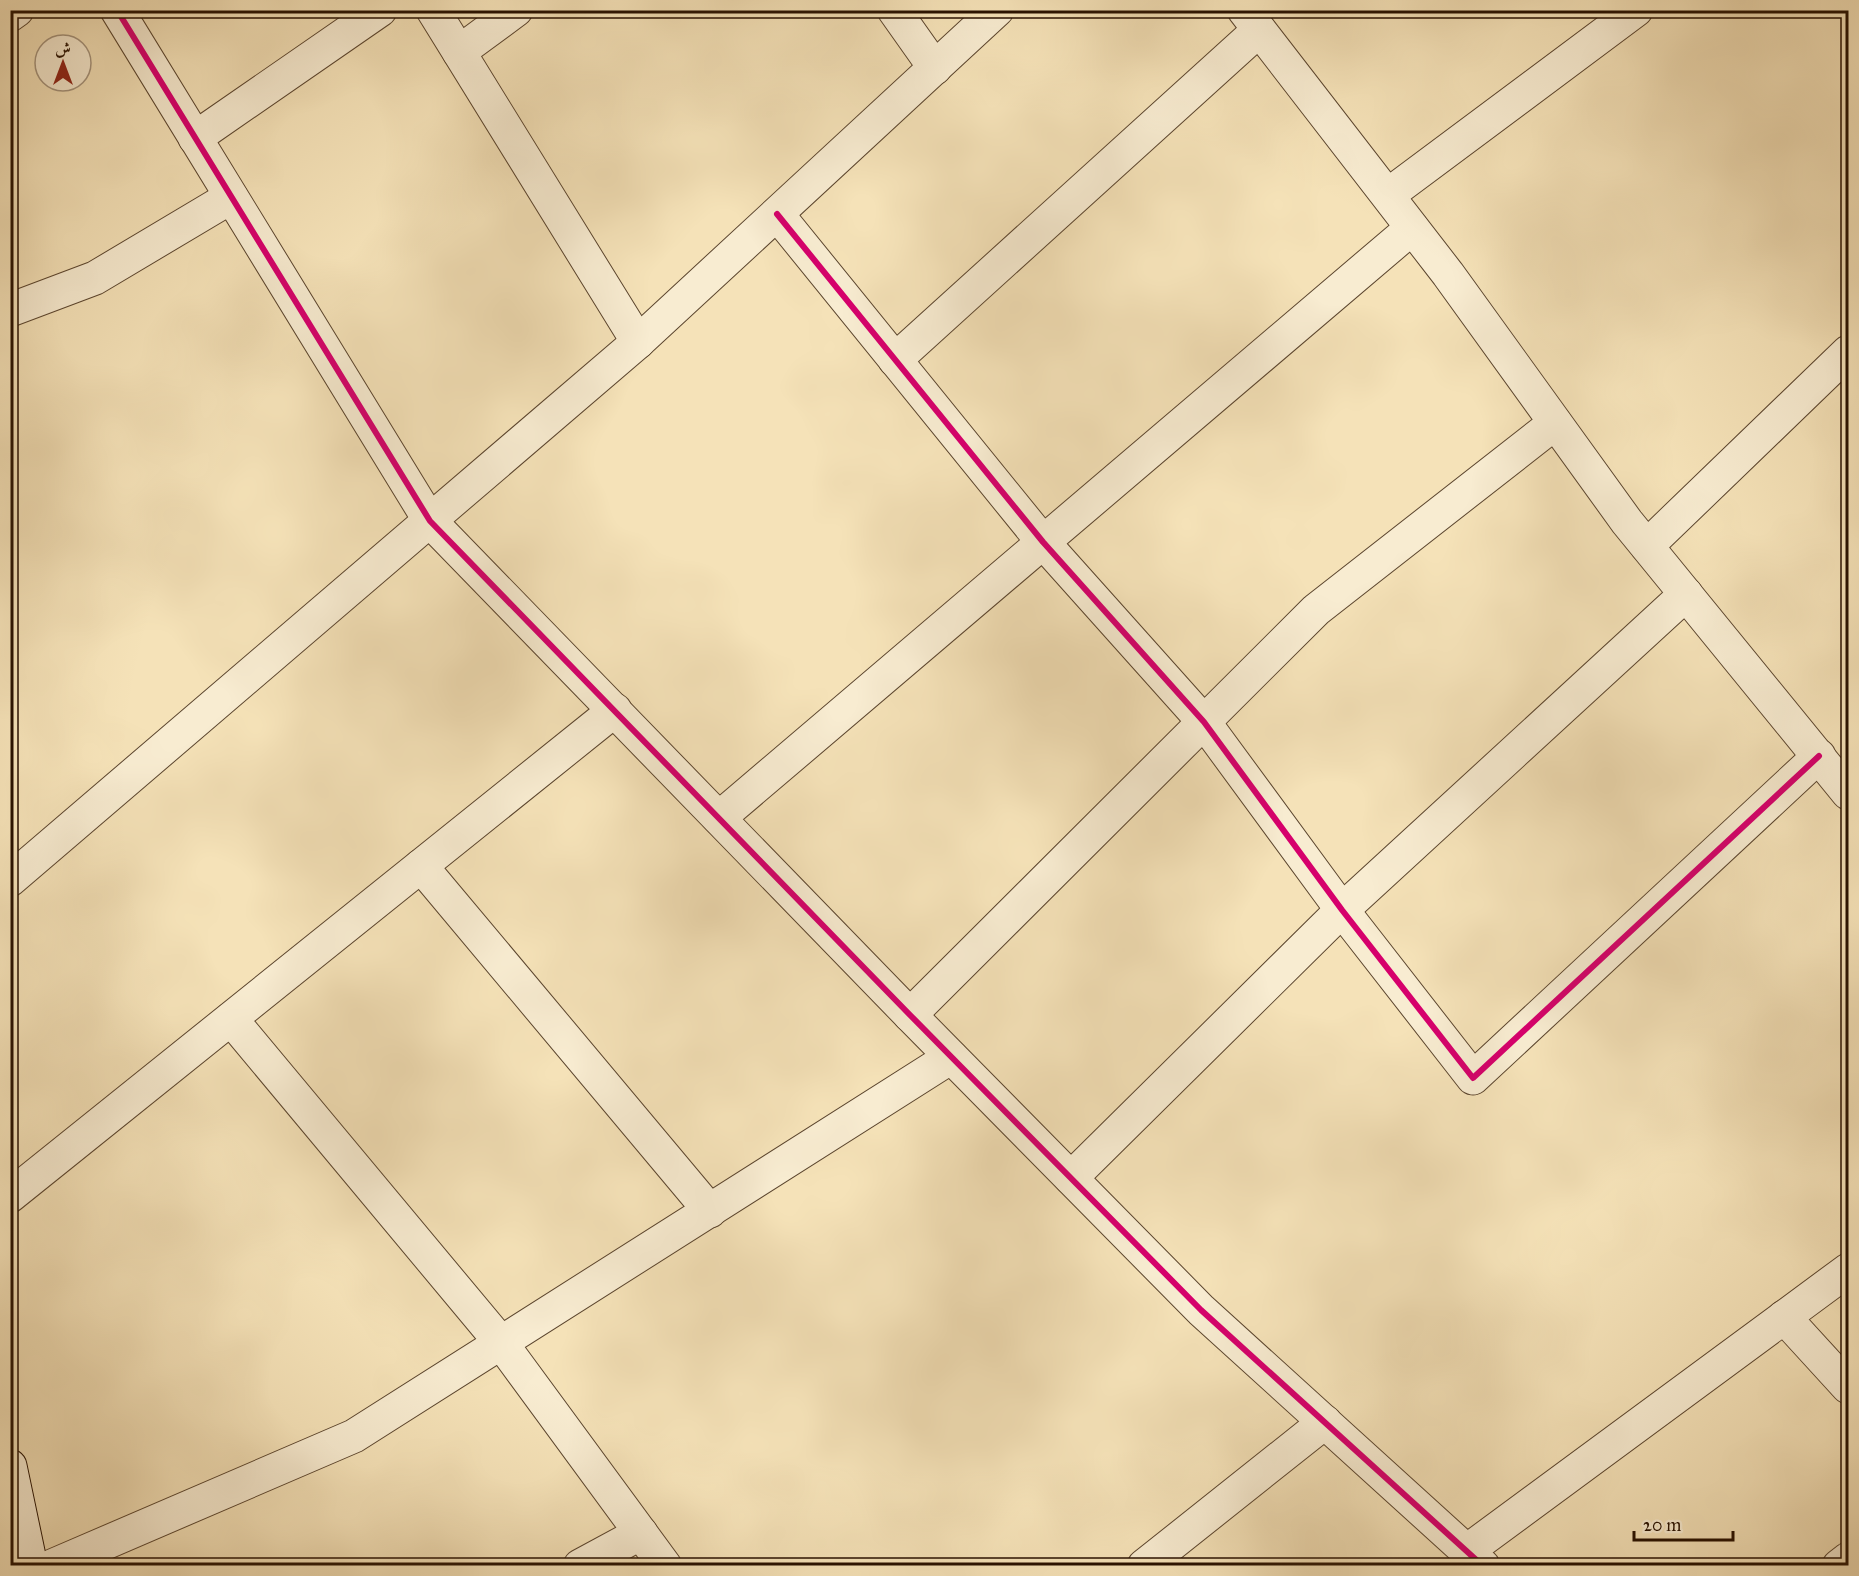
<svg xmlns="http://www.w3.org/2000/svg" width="1859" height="1576" font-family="'IM FELL Great Primer',Amiri,serif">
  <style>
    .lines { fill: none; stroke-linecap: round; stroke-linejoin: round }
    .street-casing { stroke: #5b452e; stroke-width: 35 }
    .secondary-casing { stroke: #281100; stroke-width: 35 }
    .street { stroke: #f8ecd1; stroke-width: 33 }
    .secondary { stroke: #f8ecd1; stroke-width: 33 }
    .cycleway-casing { stroke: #f8ecd1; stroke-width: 10 }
    .cycleway { stroke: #d6006c; stroke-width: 6 }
  </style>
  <rect width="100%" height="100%" fill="#f5e2b8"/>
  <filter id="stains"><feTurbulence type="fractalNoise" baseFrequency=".00333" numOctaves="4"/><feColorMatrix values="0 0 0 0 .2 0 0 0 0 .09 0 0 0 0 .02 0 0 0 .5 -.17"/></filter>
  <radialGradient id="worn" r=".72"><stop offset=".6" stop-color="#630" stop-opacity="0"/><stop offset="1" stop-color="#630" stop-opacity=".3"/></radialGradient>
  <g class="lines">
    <defs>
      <g id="street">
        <polyline points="117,10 430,521 910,1015 1201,1310 1483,1566"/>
        <polyline points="433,10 638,342"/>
        <polyline points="894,10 935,68"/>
        <polyline points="1244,10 1448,274 1627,522 1848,793"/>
        <polyline points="10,15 17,10"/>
        <polyline points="459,52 516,10"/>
        <polyline points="195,138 380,10"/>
        <polyline points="1388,195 1636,10"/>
        <polyline points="777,214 1043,542 1204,722 1342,910 1473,1078 1819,756"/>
        <polyline points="10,310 95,278 231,197"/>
        <polyline points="895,360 1259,30"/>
        <polyline points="1647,546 1848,352"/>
        <polyline points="719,818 1412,228"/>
        <polyline points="421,866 710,1211"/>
        <polyline points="10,880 638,342 997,10"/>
        <polyline points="910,1015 1316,610 1555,423"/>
        <polyline points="231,1019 502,1344 665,1566"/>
        <polyline points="1071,1178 1342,910 1686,594"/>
        <polyline points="10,1196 615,710"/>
        <polyline points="1784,1317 1848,1387"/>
        <polyline points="1467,1551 1848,1270"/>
        <polyline points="52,1566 354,1436 951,1057"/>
        <polyline points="580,1566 641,1533"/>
        <polyline points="1144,1566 1325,1422"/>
        <polyline points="1839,1566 1848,1559"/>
      </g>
      <polyline id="secondary" points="10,1466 31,1566"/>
    </defs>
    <use href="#street" class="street-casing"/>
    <use href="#secondary" class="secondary-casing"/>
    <use href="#street" class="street"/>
    <use href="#secondary" class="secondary"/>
    <defs>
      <g id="cycleway">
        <polyline points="117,10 430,521 910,1015 1201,1310 1483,1566"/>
        <polyline points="777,214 1043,542 1204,722 1342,910 1473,1078 1819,756"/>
      </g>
    </defs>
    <use href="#cycleway" class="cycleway-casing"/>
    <use href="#cycleway" class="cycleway"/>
  </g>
  <rect width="1859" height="1576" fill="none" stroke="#f5e2b8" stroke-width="36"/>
  <rect x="12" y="12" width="1835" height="1552" fill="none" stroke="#281100" stroke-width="3"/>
  <rect x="18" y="18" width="1823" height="1540" fill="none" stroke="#281100" stroke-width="1.5"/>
  <g transform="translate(63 63)"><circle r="28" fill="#f8ecd1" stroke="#a5947d" stroke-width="1.5"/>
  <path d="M0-4.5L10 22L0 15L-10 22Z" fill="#8f2418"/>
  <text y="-9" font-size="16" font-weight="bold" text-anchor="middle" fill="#281100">ش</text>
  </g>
  <path d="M1634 1531v9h99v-9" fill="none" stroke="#281100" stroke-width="3"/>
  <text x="1643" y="1531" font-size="18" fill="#281100" stroke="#f8ecd1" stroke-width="4.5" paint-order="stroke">20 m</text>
  <rect width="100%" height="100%" filter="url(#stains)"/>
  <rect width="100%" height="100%" fill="url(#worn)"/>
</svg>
